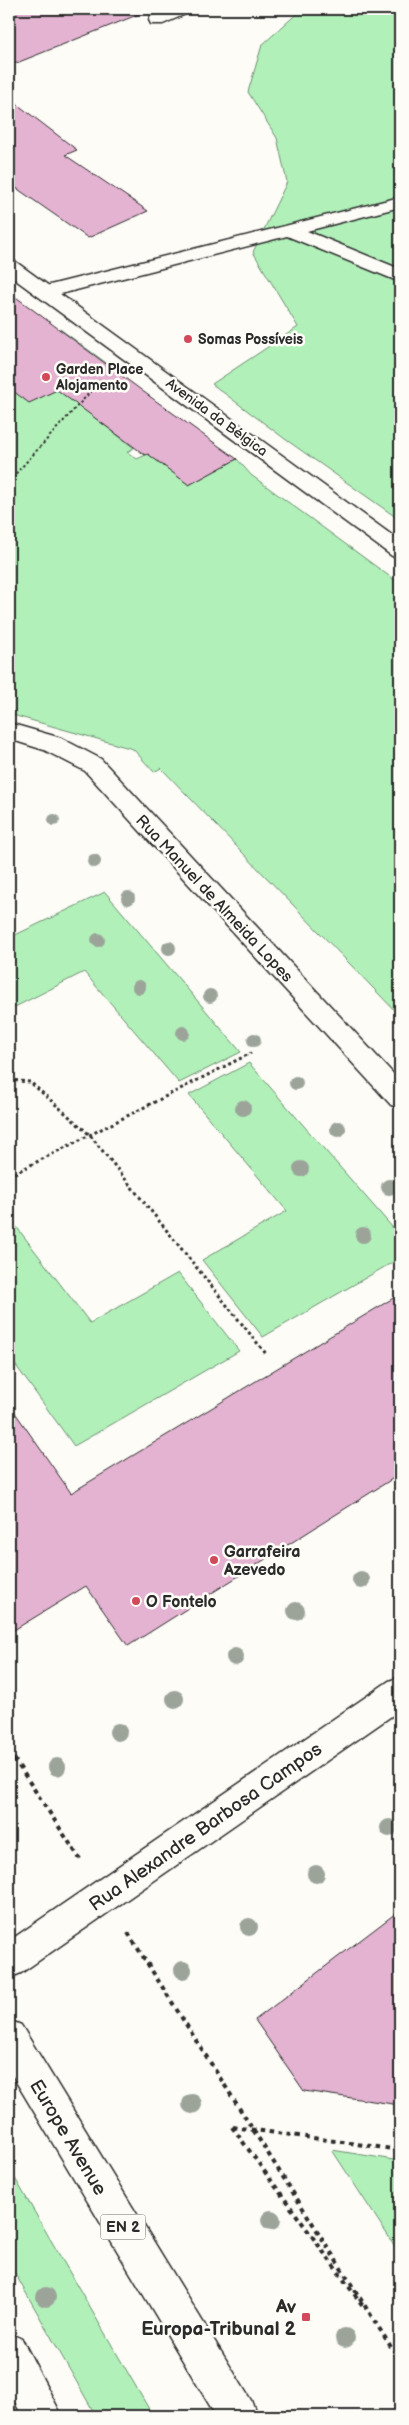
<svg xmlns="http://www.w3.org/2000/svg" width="409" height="2425" font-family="'Balsamiq Sans',sans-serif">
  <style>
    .green { fill: #b1f1b9; stroke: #6e8e72 }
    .building { fill: #e4b3d2; stroke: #2b2b2b }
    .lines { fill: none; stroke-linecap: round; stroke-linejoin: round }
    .lane-casing { stroke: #2b2b2b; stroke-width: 3 }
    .street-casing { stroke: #2b2b2b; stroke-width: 3 }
    .secondary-casing { stroke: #2b2b2b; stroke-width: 3 }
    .primary-casing { stroke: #2b2b2b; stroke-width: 3 }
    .path-far2 { stroke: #2b2b2b; stroke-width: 2; stroke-dasharray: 2.5 2.5; stroke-linecap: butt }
    .path-far1 { stroke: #2b2b2b; stroke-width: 3; stroke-dasharray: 3 3; stroke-linecap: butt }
    .path { stroke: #2b2b2b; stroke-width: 4; stroke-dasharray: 4.5 4.5; stroke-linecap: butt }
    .lane { fill: #fdfcf7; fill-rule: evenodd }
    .street { fill: #fdfcf7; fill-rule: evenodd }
    .secondary { fill: #fdfcf7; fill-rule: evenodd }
    .primary { fill: #fdfcf7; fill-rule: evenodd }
    .tree { fill: #9ca49a }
    .poi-dot { fill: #d1495b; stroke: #fdfcf7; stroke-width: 2 }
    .labels { text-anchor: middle; stroke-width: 5; stroke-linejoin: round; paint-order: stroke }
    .far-poi-label { font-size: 14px; font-weight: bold; fill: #2b2b2b; stroke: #fdfcf7; text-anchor: start }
    .far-street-label { font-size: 14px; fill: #2b2b2b; stroke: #fdfcf7 }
    .shield { fill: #fdfcf7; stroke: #6a6a68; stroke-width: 1 }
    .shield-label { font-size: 15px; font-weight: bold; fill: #2b2b2b }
    .street-label { font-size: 16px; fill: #2b2b2b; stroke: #fdfcf7 }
    .poi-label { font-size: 16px; font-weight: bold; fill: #2b2b2b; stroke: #fdfcf7; text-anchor: start }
    .near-street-label { font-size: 19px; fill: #2b2b2b; stroke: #fdfcf7 }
    .near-poi-label { font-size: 19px; font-weight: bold; fill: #2b2b2b; stroke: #fdfcf7; text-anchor: end }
  </style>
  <rect width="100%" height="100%" fill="#fdfcf7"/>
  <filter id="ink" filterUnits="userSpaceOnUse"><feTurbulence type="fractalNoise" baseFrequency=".02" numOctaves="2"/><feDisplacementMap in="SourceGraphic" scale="10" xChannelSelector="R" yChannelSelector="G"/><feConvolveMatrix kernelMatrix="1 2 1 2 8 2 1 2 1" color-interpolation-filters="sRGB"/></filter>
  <g filter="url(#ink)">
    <g class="green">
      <polygon points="302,9 400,9 400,520 285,439 212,384 298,327 253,252 287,182 277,138 248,92 262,45"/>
      <polygon points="60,329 113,368 117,373 82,408 134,448 127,452 137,459 148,454 189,485 237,459 251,475 400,584 400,1016 161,768 154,772 133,749 9,714 9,352"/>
      <polygon points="105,892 241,1052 179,1083 84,972 9,1010 9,938"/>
      <polygon points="249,1063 400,1236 400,1258 263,1337 202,1260 287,1211 189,1095"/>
      <polygon points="9,1217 90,1323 178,1273 239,1351 74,1446 9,1356"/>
      <polygon points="332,2150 400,2161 400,2254"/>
      <polygon points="9,2168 153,2416 96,2416 9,2263"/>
    </g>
    <g class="building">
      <polygon points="9,9 146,9 147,11 9,66"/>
      <polygon points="9,98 77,150 65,155 148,211 88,238 9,183"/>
      <polygon points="9,292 156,401 237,459 189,485 148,454 145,455 57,390 29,403 9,388"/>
      <polygon points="400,1294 400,1474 128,1646 86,1586 9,1633 9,1404 71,1493"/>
      <polygon points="400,1910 400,2105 304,2091 255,2020"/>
    </g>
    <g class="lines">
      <defs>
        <g id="lane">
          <polygon points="169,9 190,9 188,13 163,24 151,24 149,20 151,16"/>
          <polygon points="400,197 400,207 307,231 400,269 400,282 287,236 45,298 38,296 35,292 38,288"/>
        </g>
        <g id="street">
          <polygon points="9,723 61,738 101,759 400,1081 400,1108 391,1105 85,771 44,750 9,739"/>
          <polygon points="400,1677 400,1710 21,1973 9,1978 9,1941 389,1681"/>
        </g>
        <polygon id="secondary" points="9,260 16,262 400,541 400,558 392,556 9,275"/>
        <g id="primary">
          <polygon points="9,2020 21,2025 252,2402 257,2416 216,2416 9,2070"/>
          <polygon points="9,2333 22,2339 62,2416 22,2416 9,2390"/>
        </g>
      </defs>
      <use href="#lane" class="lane-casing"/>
      <use href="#street" class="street-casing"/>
      <use href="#secondary" class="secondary-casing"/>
      <use href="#primary" class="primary-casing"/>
      <polyline class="path-far2" points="9,481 102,379"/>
      <g class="path-far1">
        <polyline points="9,1080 30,1082 89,1134 267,1355"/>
        <polyline points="9,1176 251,1053"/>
      </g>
      <g class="path">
        <polyline points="9,1751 80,1859"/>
        <polyline points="128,1933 400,2361"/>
        <polyline points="232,2127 363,2306"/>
        <polyline points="233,2127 400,2150"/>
      </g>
      <use href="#lane" class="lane"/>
      <use href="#street" class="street"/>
      <use href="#secondary" class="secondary"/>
      <use href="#primary" class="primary"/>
    </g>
    <g class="tree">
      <circle cx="54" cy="820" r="6"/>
      <circle cx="94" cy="861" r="7"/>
      <circle cx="128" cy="898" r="7"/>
      <circle cx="98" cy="940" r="7"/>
      <circle cx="169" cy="948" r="7"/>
      <circle cx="139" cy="987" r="7"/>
      <circle cx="210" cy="996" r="7"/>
      <circle cx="183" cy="1033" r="7"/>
      <circle cx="254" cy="1040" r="7"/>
      <circle cx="296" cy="1083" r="7"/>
      <circle cx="243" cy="1108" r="8"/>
      <circle cx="338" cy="1129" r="8"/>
      <circle cx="301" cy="1169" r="8"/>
      <circle cx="389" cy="1187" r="8"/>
      <circle cx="363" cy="1235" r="8"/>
      <circle cx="361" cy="1580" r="9"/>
      <circle cx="296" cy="1611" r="9"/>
      <circle cx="235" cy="1657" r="9"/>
      <circle cx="175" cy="1699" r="9"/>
      <circle cx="118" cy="1732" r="9"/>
      <circle cx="57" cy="1767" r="9"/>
      <circle cx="389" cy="1828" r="9"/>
      <circle cx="316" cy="1874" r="9"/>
      <circle cx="249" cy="1927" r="9"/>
      <circle cx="183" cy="1970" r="9"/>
      <circle cx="192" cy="2104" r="10"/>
      <circle cx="271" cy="2220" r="10"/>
      <circle cx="46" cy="2297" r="10"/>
      <circle cx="345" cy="2338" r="10"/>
    </g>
  </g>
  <g class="poi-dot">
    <circle cx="188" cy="339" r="5"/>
    <circle cx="46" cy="377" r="5"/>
    <circle cx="214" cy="1560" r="5"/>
    <circle cx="136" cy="1601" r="5"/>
    <rect x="301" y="2312" width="10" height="10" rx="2.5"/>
  </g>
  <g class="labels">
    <g class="far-poi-label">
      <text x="198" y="344">Somas Possíveis</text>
      <text x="56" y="374">Garden Place<tspan x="56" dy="16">Alojamento</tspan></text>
    </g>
    <g class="far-street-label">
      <text transform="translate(217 417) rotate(36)" y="5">Avenida da Bélgica</text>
    </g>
    <rect class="shield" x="100.5" y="2214.5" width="45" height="25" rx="4"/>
    <g class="shield-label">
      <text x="123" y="2232">EN 2</text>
    </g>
    <g class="street-label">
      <text transform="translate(215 898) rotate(47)" y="6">Rua Manuel de Almeida Lopes</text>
    </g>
    <g class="poi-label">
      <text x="224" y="1557">Garrafeira<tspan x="224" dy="18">Azevedo</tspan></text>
      <text x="146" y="1607">O Fontelo</text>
    </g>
    <g class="near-street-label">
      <text transform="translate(205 1826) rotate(-35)" y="7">Rua Alexandre Barbosa Campos</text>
      <text transform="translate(69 2137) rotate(59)" y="7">Europe Avenue</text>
    </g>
    <g class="near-poi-label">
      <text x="296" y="2313">Av<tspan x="296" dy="22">Europa-Tribunal 2</tspan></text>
    </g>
  </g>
  <rect width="409" height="2425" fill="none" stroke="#fdfcf7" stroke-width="30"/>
  <rect x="15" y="15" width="379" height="2395" fill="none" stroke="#2b2b2b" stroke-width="2" filter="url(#ink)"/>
</svg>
